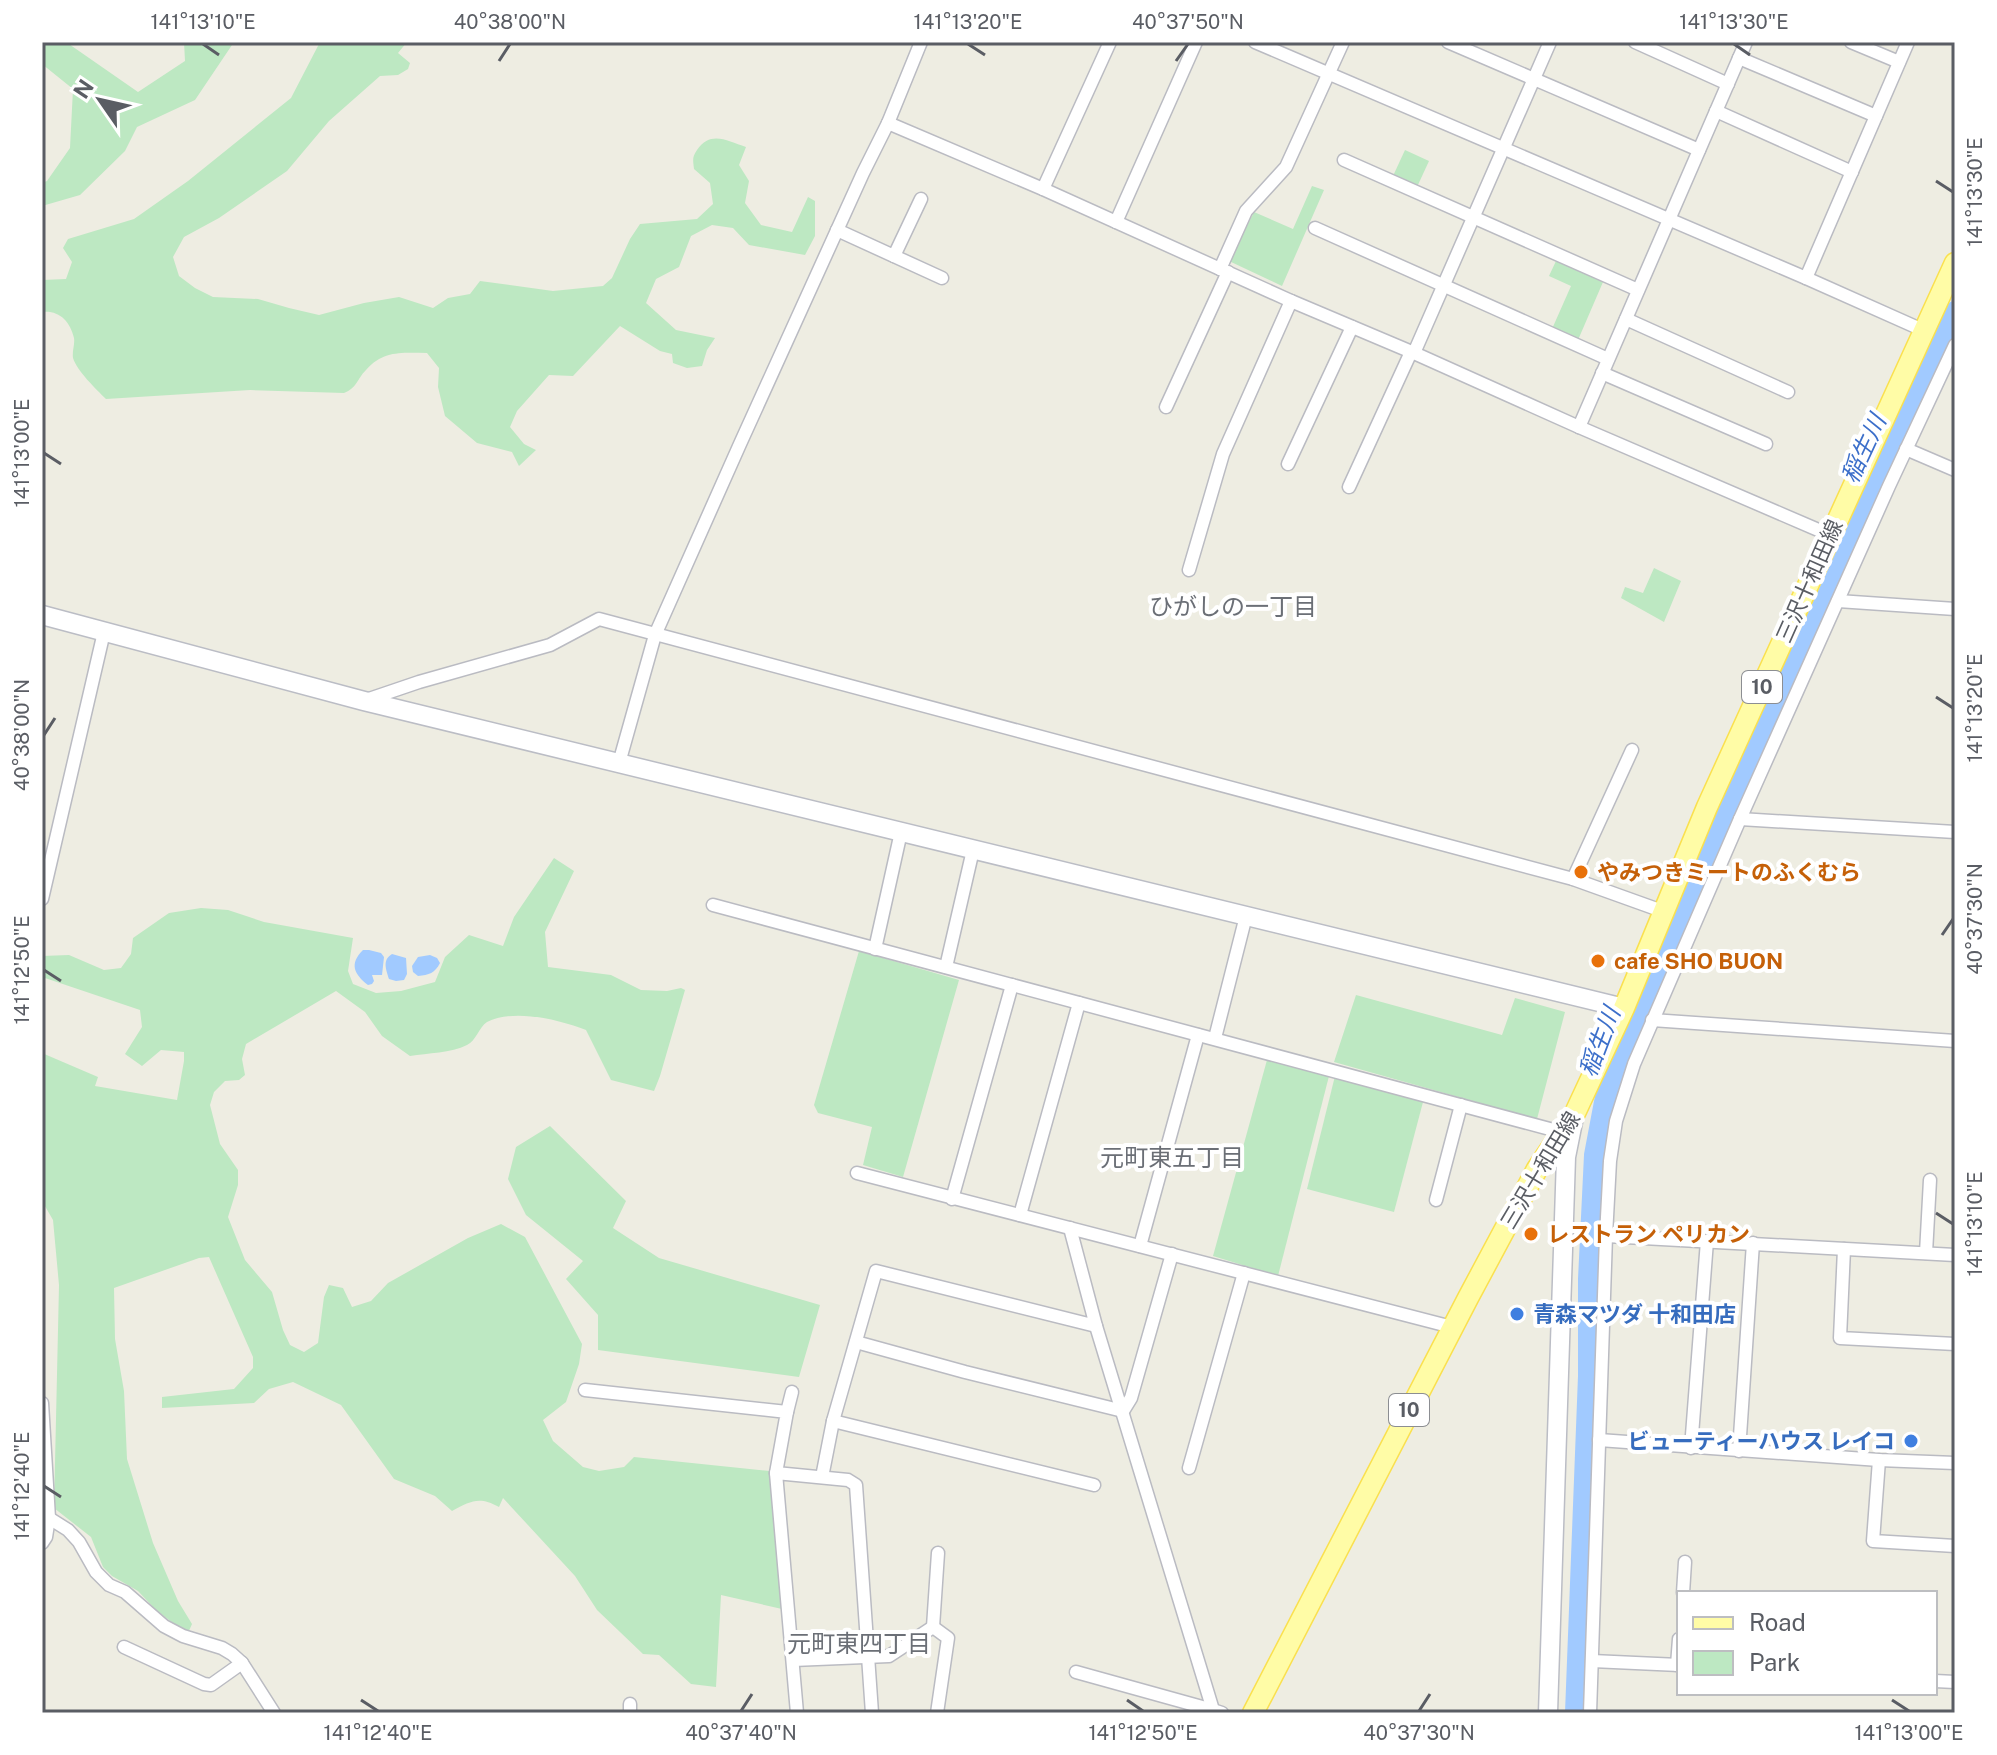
<svg xmlns="http://www.w3.org/2000/svg" width="1997" height="1755" font-family="'Public Sans','Noto Sans JP',sans-serif">
  <style>
    .green { fill: #bde8c2 }
    .water { fill: #a1caff }
    .lines { fill: none; stroke-linecap: round; stroke-linejoin: round }
    .river { stroke: #a1caff; stroke-width: 22 }
    .street-casing { stroke: #babbc2; stroke-width: 15 }
    .secondary-casing { stroke: #bbbdc5; stroke-width: 21 }
    .primary-casing { stroke: #fae04f; stroke-width: 23 }
    .street { stroke: #fff; stroke-width: 12 }
    .secondary { stroke: #fff; stroke-width: 18 }
    .primary { stroke: #fffca6; stroke-width: 20 }
    .ticks { fill: none; stroke: #5a5d64; stroke-width: 3 }
    .food-dot { fill: #e8710a; stroke: #fff; stroke-width: 3 }
    .shop-dot { fill: #3f7fe0; stroke: #fff; stroke-width: 3 }
    .labels { text-anchor: middle; stroke-width: 8; stroke-linejoin: round; paint-order: stroke }
    .shield { fill: #fff; stroke: #8c8e92; stroke-width: 2 }
    .shield-label { font-size: 20px; font-weight: bold; fill: #5a5d64 }
    .street-label { font-size: 22px; fill: #5a5d64; stroke: #fff }
    .food-label { font-size: 22px; font-weight: bold; fill: #c56008; stroke: #fff; text-anchor: start }
    .shop-label { font-size: 22px; font-weight: bold; fill: #366cbe; stroke: #fff; text-anchor: start }
    .water-label { font-size: 24px; font-style: italic; fill: #3c6fca; stroke: #fff }
    .neighbourhood-label { font-size: 24px; fill: #6b6f76; stroke: #fff }
    .neatline { fill: none; stroke: #5a5d64; stroke-width: 3 }
    .ticks-label { font-size: 20px; text-anchor: middle; fill: #5a5d64 }
  </style>
  <rect width="100%" height="100%" fill="#eeede2"/>
  <g class="green">
    <polygon points="42,42 66,42 138,92 185,61 184,42 234,42 195,100 137,127 125,151 80,195 42,206 42,183 47,181 70,148 73,89 42,64"/>
    <path d="M320,42H407L398,53L410,63L408,69L398,75L380,76L329,121L287,171L219,218L184,237L173,257L179,276L195,288L213,297L258,299L289,308L319,315L364,303L399,297L433,308L448,298L470,294L480,281L553,291L603,286L612,278L630,239L640,224L697,219L713,204L710,183L694,169C693,160 692,157 697,150C711,130 727,141 746,147L739,165L749,181L745,203L761,225L792,232L808,197L815,201V236L805,255L749,245L733,228L712,225L691,236L679,267L656,279L646,303L676,330L715,338L707,350L702,366L687,368L673,363L672,354L660,351L620,326L573,376L549,375L517,411L510,427L524,444L536,450L519,466L512,452L477,443L445,416L438,387L439,368L427,353C402,353 384,350 366,370C357,379 357,388 344,393L250,390L106,399C96,389 77,371 73,358C72,351 75,344 74,338C70,321 59,310 42,312V280L66,279L72,262L63,248L68,239L134,219L188,181L291,98Z"/>
    <polygon points="1405,150 1429,161 1417,187 1393,176"/>
    <polygon points="1312,186 1324,190 1282,286 1229,261 1254,212 1293,229"/>
    <polygon points="1556,261 1603,282 1578,340 1552,329 1571,286 1549,276"/>
    <polygon points="1654,568 1681,581 1664,622 1621,598 1625,587 1643,593"/>
    <path d="M554,858L574,871L545,932L548,967L611,975L641,990L667,991L681,988L685,990L660,1076L654,1091L611,1080L586,1030C560,1020 514,1008 487,1022C479,1027 476,1041 467,1045C451,1053 428,1053 410,1056L382,1036L365,1012L336,991L246,1044L242,1059L245,1075L239,1080L225,1081L214,1092L210,1105L220,1144L238,1170V1185L228,1217L245,1260L272,1292L283,1330L290,1345L304,1352L318,1343L324,1297L329,1285L343,1288L352,1307L371,1301L388,1283L468,1238L501,1224L525,1237L582,1344L579,1364L566,1402L543,1420L553,1441L583,1467L599,1471L624,1467L634,1457L770,1471L782,1609L721,1595L716,1687L691,1684L659,1655L643,1654L597,1610L575,1576L503,1498L499,1507C479,1496 471,1501 452,1511L435,1496L394,1479L341,1405L293,1382L269,1389L254,1403L162,1408V1397L234,1389L253,1368V1357L209,1257L199,1258L114,1288L115,1339L124,1391L127,1459L153,1543L178,1601L192,1624L188,1633L178,1627L156,1610L138,1591L112,1576L103,1567L91,1537L54,1508L59,1285L53,1220L42,1201V1053L98,1077L95,1086L177,1100L184,1061V1052L161,1050L142,1066L125,1054L142,1027L140,1010L42,977V956L69,955L104,970L121,968L131,954L133,938L169,913L201,908L228,910L264,922L353,938L348,971L353,984L376,993L401,991L435,982L445,957L469,935L503,946L514,917Z"/>
    <polygon points="859,951 959,980 903,1177 863,1165 872,1127 818,1113 814,1105"/>
    <polygon points="1356,995 1502,1035 1515,998 1565,1012 1537,1119 1334,1062"/>
    <polygon points="1267,1060 1329,1076 1278,1276 1213,1256"/>
    <polygon points="1335,1076 1423,1102 1394,1212 1307,1189"/>
    <polygon points="550,1126 626,1201 613,1228 659,1258 820,1305 799,1377 598,1350 598,1315 566,1279 583,1261 526,1215 508,1179 516,1147"/>
  </g>
  <g class="water">
    <path d="M363,950H369L381,953L384,957L382,975H372L374,981L372,984L368,985C354,974 349,964 363,950Z"/>
    <path d="M392,954L406,958L407,974L404,980L396,981L389,979C386,969 382,960 392,954Z"/>
    <path d="M430,955L437,958L440,963C435,973 429,975 418,976L413,972L412,966L418,957Z"/>
  </g>
  <g class="lines">
    <polyline class="river" points="1576,1713 1589,1376 1589,1279 1595,1155 1605,1102 1614,1069 1664,950 1740,785 1760,735 1801,654 1842,565 1955,312"/>
    <defs>
      <g id="street">
        <polyline points="1255,42 1806,278 1925,331"/>
        <polyline points="1448,42 1699,150"/>
        <polyline points="1635,42 1728,84"/>
        <polyline points="1851,42 1899,62"/>
        <polyline points="1739,58 1876,116"/>
        <polyline points="1716,111 1852,172"/>
        <polyline points="888,123 1043,189 1291,301 1414,353 1579,427 1830,535"/>
        <polyline points="1344,160 1638,290"/>
        <polyline points="1043,189 1110,42"/>
        <polyline points="1116,222 1196,42"/>
        <polyline points="1315,228 1608,359"/>
        <polyline points="837,230 942,278"/>
        <polyline points="894,256 921,199"/>
        <polyline points="1220,269 1246,211 1286,167 1343,42"/>
        <polyline points="1806,278 1908,42"/>
        <polyline points="1626,319 1788,392"/>
        <polyline points="1414,353 1550,42"/>
        <polyline points="1602,373 1766,444"/>
        <polyline points="1166,407 1228,272"/>
        <polyline points="1579,427 1746,42"/>
        <polyline points="1906,449 1955,470"/>
        <polyline points="1288,464 1352,327"/>
        <polyline points="1349,487 1411,352"/>
        <polyline points="1189,570 1223,454 1291,301"/>
        <polyline points="1838,601 1955,609"/>
        <polyline points="366,700 419,682 550,645 599,619 1573,879 1665,912"/>
        <polyline points="619,763 655,635 740,444 863,173 888,123 921,42"/>
        <polyline points="1740,819 1955,832"/>
        <polyline points="1573,879 1632,750"/>
        <polyline points="42,899 104,632"/>
        <polyline points="713,905 1561,1132"/>
        <polyline points="875,949 901,832"/>
        <polyline points="946,967 973,850"/>
        <polyline points="1652,1020 1955,1041"/>
        <polyline points="1215,1038 1246,916"/>
        <polyline points="857,1173 1452,1327"/>
        <polyline points="952,1199 1012,985"/>
        <polyline points="1436,1200 1461,1105"/>
        <polyline points="1020,1215 1079,1003"/>
        <polyline points="1606,1236 1955,1255"/>
        <polyline points="1140,1246 1198,1035"/>
        <polyline points="1844,1249 1840,1338 1955,1344"/>
        <polyline points="1926,1253 1930,1180"/>
        <polyline points="1096,1326 1213,1710 1222,1713"/>
        <polyline points="856,1342 965,1372 1123,1411 1131,1398 1172,1254"/>
        <polyline points="585,1390 787,1412 776,1473"/>
        <polyline points="42,1403 49,1518 46,1537 42,1543"/>
        <polyline points="787,1412 792,1392"/>
        <polyline points="833,1421 1094,1485"/>
        <polyline points="1599,1440 1879,1460 1955,1463"/>
        <polyline points="1691,1448 1707,1241"/>
        <polyline points="1739,1451 1753,1243"/>
        <polyline points="1879,1460 1873,1541 1955,1546"/>
        <polyline points="1189,1468 1244,1273"/>
        <polyline points="822,1477 833,1421 876,1271 1096,1326 1070,1228"/>
        <polyline points="49,1518 68,1530 79,1542 96,1572 109,1585 125,1592 164,1626 183,1636 222,1648 232,1654 242,1663 274,1713"/>
        <polyline points="1683,1593 1685,1562"/>
        <polyline points="933,1627 938,1553"/>
        <polyline points="124,1647 204,1684 211,1685 242,1663"/>
        <polyline points="793,1660 889,1656 933,1627 948,1638 937,1713"/>
        <polyline points="1592,1661 1679,1665"/>
        <polyline points="1677,1665 1679,1639"/>
        <polyline points="1076,1672 1213,1710"/>
        <polyline points="1935,1681 1955,1682"/>
        <polyline points="630,1713 630,1704"/>
        <polyline points="797,1713 776,1473 848,1480 856,1485 872,1713"/>
        <polyline points="1590,1713 1606,1236 1610,1161 1616,1121 1634,1064 1740,819 1889,486 1955,345"/>
      </g>
      <g id="secondary">
        <polyline points="42,615 364,701 1624,1008"/>
        <polyline points="1548,1713 1566,1157 1574,1117"/>
      </g>
      <polyline id="primary" points="1253,1713 1468,1298 1537,1169 1575,1113 1624,1008 1707,807 1955,263"/>
    </defs>
    <use href="#street" class="street-casing"/>
    <use href="#secondary" class="secondary-casing"/>
    <use href="#primary" class="primary-casing"/>
    <use href="#street" class="street"/>
    <use href="#secondary" class="secondary"/>
    <use href="#primary" class="primary"/>
  </g>
  <path class="ticks" d="M203,44L219,55M968,44L985,55M1734,44L1750,55M499,61L510,44M1176,61L1188,44M1936,181L1953,192M44,453L61,464M1936,697L1953,708M44,735L55,718M1942,935L1953,919M44,970L61,981M1936,1213L1953,1224M44,1486L61,1497M361,1700L378,1711M1127,1700L1143,1711M1892,1700L1909,1711M741,1711L752,1694M1419,1711L1430,1694"/>
  <g class="food-dot">
    <circle cx="1581" cy="872" r="8"/>
    <circle cx="1598" cy="961" r="8"/>
    <circle cx="1531" cy="1234" r="8"/>
  </g>
  <g class="shop-dot">
    <circle cx="1517" cy="1314" r="8"/>
    <circle cx="1911" cy="1441" r="8"/>
  </g>
  <g class="labels">
    <g class="shield">
      <rect x="1742" y="671" width="40" height="32" rx="6"/>
      <rect x="1389" y="1394" width="40" height="32" rx="6"/>
    </g>
    <g class="shield-label">
      <text x="1762" y="694">10</text>
      <text x="1409" y="1417">10</text>
    </g>
    <g class="street-label">
      <text transform="translate(1809 581) rotate(-66)" y="8">三沢十和田線</text>
      <text transform="translate(1540 1170) rotate(-59)" y="8">三沢十和田線</text>
    </g>
    <g class="food-label">
      <text x="1597" y="880">やみつきミートのふくむら</text>
      <text x="1614" y="969">cafe SHO BUON</text>
      <text x="1547" y="1242">レストラン ペリカン</text>
    </g>
    <g class="shop-label">
      <text x="1533" y="1322">青森マツダ 十和田店</text>
      <text x="1895" y="1449" text-anchor="end">ビューティーハウス レイコ</text>
    </g>
    <g class="water-label">
      <text transform="translate(1864 449) rotate(-65)" y="8">稲生川</text>
      <text transform="translate(1600 1042) rotate(-69)" y="8">稲生川</text>
    </g>
    <g class="neighbourhood-label">
      <text x="1233" y="615">ひがしの一丁目</text>
      <text x="1172" y="1166">元町東五丁目</text>
      <text x="859" y="1652">元町東四丁目</text>
    </g>
  </g>
  <rect width="1997" height="1755" fill="none" stroke="#ffffff" stroke-width="88"/>
  <rect x="1677" y="1591" width="260" height="104" fill="#ffffff" stroke="#bdbec1" stroke-width="2"/>
  <rect x="1693" y="1617" width="40" height="12" fill="#fffca6" stroke="#bdbec1" stroke-width="2"/>
  <text x="1749" y="1631" font-size="24" fill="#5a5d64">Road</text>
  <rect x="1693" y="1651" width="40" height="24" fill="#bde8c2" stroke="#bdbec1" stroke-width="2"/>
  <text x="1749" y="1671" font-size="24" fill="#5a5d64">Park</text>
  <g transform="translate(100 100) rotate(304)" stroke="#ffffff" stroke-width="6" paint-order="stroke">
  <path d="M0-6L14 30L0 20L-14 30Z" fill="#5a5d64"/>
  <text y="-12" font-size="22" font-weight="bold" text-anchor="middle" fill="#5a5d64">N</text>
  </g>
  <rect x="44" y="44" width="1909" height="1667" class="neatline"/>
  <g class="ticks-label">
    <text x="203" y="29">141°13'10"E</text>
    <text x="510" y="29">40°38'00"N</text>
    <text x="968" y="29">141°13'20"E</text>
    <text x="1188" y="29">40°37'50"N</text>
    <text x="1734" y="29">141°13'30"E</text>
    <text transform="translate(1975 192) rotate(-90)" y="7">141°13'30"E</text>
    <text transform="translate(22 453) rotate(-90)" y="7">141°13'00"E</text>
    <text transform="translate(1975 708) rotate(-90)" y="7">141°13'20"E</text>
    <text transform="translate(22 735) rotate(-90)" y="7">40°38'00"N</text>
    <text transform="translate(1975 919) rotate(-90)" y="7">40°37'30"N</text>
    <text transform="translate(22 970) rotate(-90)" y="7">141°12'50"E</text>
    <text transform="translate(1975 1224) rotate(-90)" y="7">141°13'10"E</text>
    <text transform="translate(22 1486) rotate(-90)" y="7">141°12'40"E</text>
    <text x="378" y="1740">141°12'40"E</text>
    <text x="741" y="1740">40°37'40"N</text>
    <text x="1143" y="1740">141°12'50"E</text>
    <text x="1419" y="1740">40°37'30"N</text>
    <text x="1909" y="1740">141°13'00"E</text>
  </g>
</svg>
